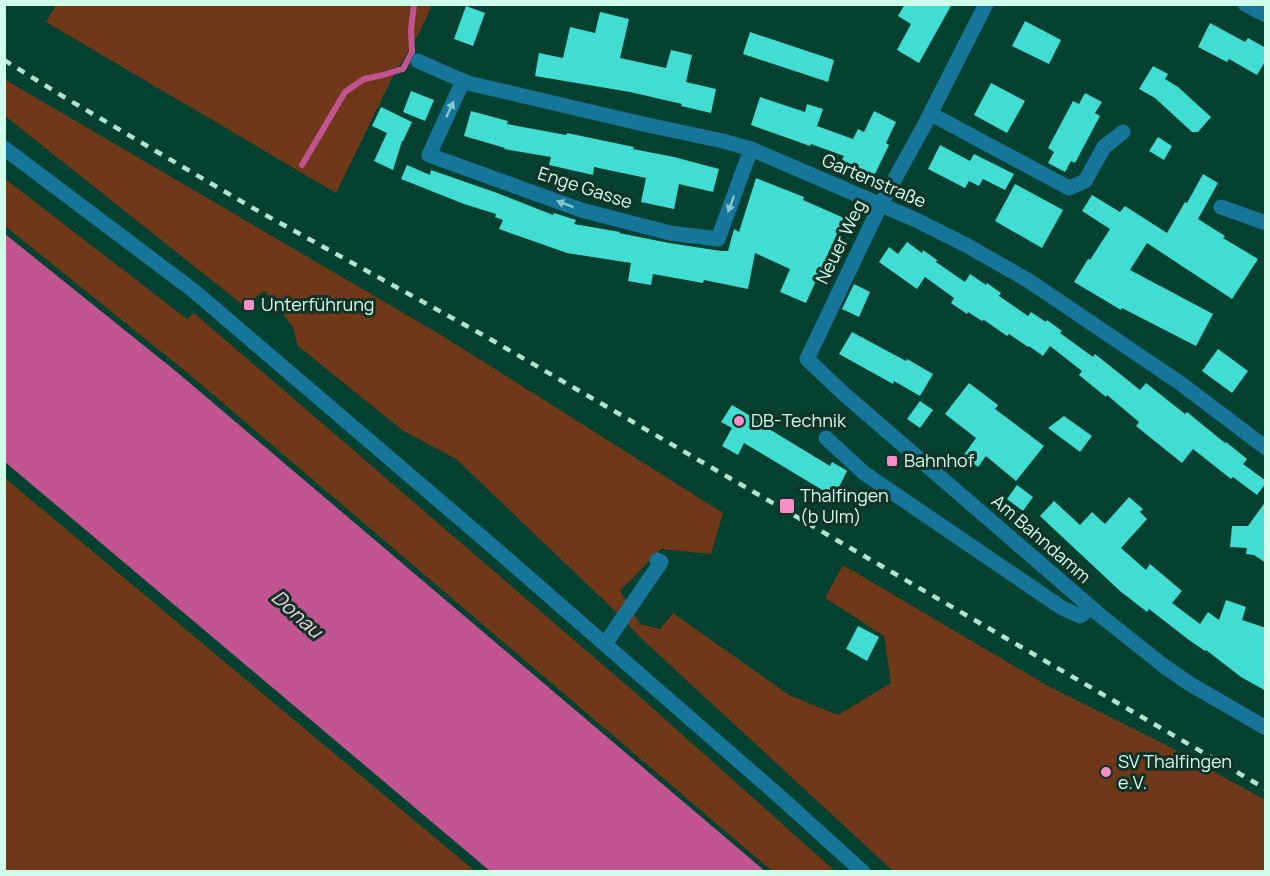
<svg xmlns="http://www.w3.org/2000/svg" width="1270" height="876" font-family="Manrope,sans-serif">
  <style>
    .green { fill: #6f3818 }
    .water { fill: #c35492 }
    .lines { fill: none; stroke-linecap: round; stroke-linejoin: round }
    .stream { stroke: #c35492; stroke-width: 6 }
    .building { fill: #41dcd2 }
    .minor { stroke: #157699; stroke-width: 15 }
    .rail { stroke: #b2e3d0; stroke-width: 4.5; stroke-dasharray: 8 8; stroke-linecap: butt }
    .oneway { fill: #85c8ca }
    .poi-dot { fill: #fa8fc7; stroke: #133328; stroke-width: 2 }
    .labels { text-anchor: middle; stroke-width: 6; stroke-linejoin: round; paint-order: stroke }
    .street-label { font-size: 18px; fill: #cffeeb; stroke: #133328 }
    .poi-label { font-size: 18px; fill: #cffeeb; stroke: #133328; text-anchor: start }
    .water-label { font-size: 20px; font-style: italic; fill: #efd1de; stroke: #133328 }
  </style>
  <rect width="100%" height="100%" fill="#044130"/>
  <g class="green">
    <polygon points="56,5 56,4 432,5 420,31 391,80 336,193 46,22"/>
    <polygon points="4,79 441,335 723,513 711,554 661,549 620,591 640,624 660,629 673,613 789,695 838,715 891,683 884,636 825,598 843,565 1050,687 1164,744 1265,800 1265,871 893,871 644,641 611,607 456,459 402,430 298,346 293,327 265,291 243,305 5,116"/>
    <polygon points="4,178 187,319 194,313 638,695 835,871 772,871 190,375 5,226"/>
    <polygon points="5,478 475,871 5,871"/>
  </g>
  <polygon class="water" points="5,234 178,373 765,871 490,871 5,462"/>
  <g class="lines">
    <polyline class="stream" points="302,165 345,92 364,79 383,75 403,69 412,52 411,30 414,4"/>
  </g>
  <g class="building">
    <polygon points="905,4 952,4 919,63 897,50 911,24 898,16"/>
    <polygon points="466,6 485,13 473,46 454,39"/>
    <polygon points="600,12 629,19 620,58 666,68 671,50 692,55 686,82 716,89 711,113 681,106 682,104 630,92 535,76 539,53 563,58 570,27 595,33"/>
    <polygon points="1025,21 1061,40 1049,64 1012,46"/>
    <polygon points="1210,23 1245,42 1248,38 1266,48 1266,60 1257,75 1229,59 1227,62 1198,47"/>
    <polygon points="750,32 834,60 828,82 743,54"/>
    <polygon points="1153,66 1168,74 1165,79 1178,87 1211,117 1198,132 1192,132 1155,98 1139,89"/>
    <polygon points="991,83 1025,101 1007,133 974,115"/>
    <polygon points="411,91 434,100 425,121 403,112"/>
    <polygon points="1085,93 1102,102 1095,113 1100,116 1075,163 1071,161 1065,172 1048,163 1054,152 1048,148 1073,101 1079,104"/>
    <polygon points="760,97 805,112 807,104 823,109 817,126 853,139 858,129 864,132 874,111 896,122 886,143 889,145 874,176 842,160 844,156 811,144 810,146 751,125"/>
    <polygon points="381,107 412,122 403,141 402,141 393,170 374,161 387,133 372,126"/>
    <polygon points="471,111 508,121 507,124 566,135 567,133 634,147 633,149 674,157 719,169 713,192 679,184 674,209 641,202 646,178 594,167 593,175 549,165 551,157 504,149 505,148 464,136"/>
    <polygon points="1158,137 1172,146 1164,160 1149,151"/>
    <polygon points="940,145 970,161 974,154 1014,174 1005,190 983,179 979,186 969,181 965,188 928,169"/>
    <polygon points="407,165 430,175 431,170 497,193 553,215 554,213 576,220 574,224 620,232 619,233 669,243 721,251 728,251 734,229 739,232 756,178 804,197 803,200 844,218 806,303 780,292 790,269 755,253 748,289 704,280 703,283 653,274 651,285 628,281 631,263 567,253 499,229 503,220 495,217 496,214 464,204 401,179"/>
    <polygon points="1203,174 1218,183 1198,219 1225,236 1223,238 1258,259 1232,299 1147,243 1130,270 1213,314 1196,346 1122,308 1121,310 1074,282 1088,259 1090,260 1110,229 1082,211 1092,195 1120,212 1125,206 1167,233 1185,202 1187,203"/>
    <polygon points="1015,184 1063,210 1042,248 995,221"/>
    <polygon points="907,242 922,253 923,250 937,260 936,262 965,282 970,274 986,285 987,283 1001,293 999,296 1028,316 1031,312 1046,322 1047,320 1062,331 1060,333 1093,357 1095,354 1140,390 1146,383 1185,414 1187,412 1225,443 1226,442 1247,459 1243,464 1266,481 1266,483 1257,495 1233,477 1231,479 1193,449 1182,463 1136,426 1139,422 1107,395 1106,397 1079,375 1082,371 1050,346 1043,356 1029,346 1028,347 1009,334 1007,336 984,320 982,321 968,312 967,314 951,303 954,298 925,277 917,289 879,262 889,247 898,254"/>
    <polygon points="854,284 870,292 859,317 842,309"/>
    <polygon points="852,332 906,361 907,359 933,374 920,396 894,381 893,384 839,354"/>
    <polygon points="1218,349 1248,371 1232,393 1202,371"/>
    <polygon points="969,383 998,405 995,409 1044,446 1016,481 986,456 978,467 963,456 976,438 945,414"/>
    <polygon points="920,401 933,410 920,428 907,419"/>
    <polygon points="732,405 757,420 756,421 830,466 832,462 846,470 847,471 834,497 744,443 738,455 722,446 732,428 721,422"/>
    <polygon points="1064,416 1092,436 1080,452 1048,428"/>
    <polygon points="1017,485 1033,497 1023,511 1007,499"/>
    <polygon points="1129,497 1143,509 1140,512 1147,519 1121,548 1146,570 1150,564 1182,591 1172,603 1200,624 1208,612 1219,620 1226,600 1246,607 1242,620 1266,628 1266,691 1241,677 1206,650 1205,651 1189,640 1149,609 1147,612 1120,591 1040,516 1054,501 1080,525 1092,512 1105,524"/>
    <polygon points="1266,501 1266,563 1254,555 1246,554 1247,548 1230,547 1232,526 1248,526"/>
    <polygon points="858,626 879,637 867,661 846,649"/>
  </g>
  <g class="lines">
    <g class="minor">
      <polyline points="986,4 925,124 881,204 807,359 844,394 1101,616 1164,666 1190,684 1266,728"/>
      <polyline points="1245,4 1266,15"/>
      <polyline points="418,61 468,83 643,124 723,141 751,149 914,219 966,245 1029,281 1180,383 1266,448"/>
      <polyline points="463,81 429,155 581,210 670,233 718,239 751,149"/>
      <polyline points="931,114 1069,188 1085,181 1104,147 1123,132"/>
      <polyline points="4,148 194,291 498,551 779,796 863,872"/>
      <polyline points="1221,207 1266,223"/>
      <polyline points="826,438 864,473 1062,608 1080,616 1091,608"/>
      <polyline points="605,644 661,562 657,560"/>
    </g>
    <polyline class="rail" points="4,60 64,97 251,207 483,335 1266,789"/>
  </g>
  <defs><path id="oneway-solid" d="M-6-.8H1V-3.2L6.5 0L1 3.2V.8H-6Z" transform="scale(1.5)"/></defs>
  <g class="oneway">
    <use href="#oneway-solid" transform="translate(450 109) rotate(-65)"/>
    <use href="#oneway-solid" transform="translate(565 204) rotate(-159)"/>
    <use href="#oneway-solid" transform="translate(731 204) rotate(110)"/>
  </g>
  <g class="poi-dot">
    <rect x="243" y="299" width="12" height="12" rx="3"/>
    <circle cx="739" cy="421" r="6"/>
    <rect x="886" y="455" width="12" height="12" rx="3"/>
    <rect x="779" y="498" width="16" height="16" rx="3"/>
    <circle cx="1106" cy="772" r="6"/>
  </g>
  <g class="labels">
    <g class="street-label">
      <text transform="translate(874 181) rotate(23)" y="6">Gartenstraße</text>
      <text transform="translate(585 188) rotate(18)" y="6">Enge Gasse</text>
      <text transform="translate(841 242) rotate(-64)" y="6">Neuer Weg</text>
      <text transform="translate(1041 539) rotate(41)" y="6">Am Bahndamm</text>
    </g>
    <g class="poi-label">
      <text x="261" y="311">Unterführung</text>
      <text x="751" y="427">DB-Technik</text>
      <text x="904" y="467">Bahnhof</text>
      <text x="800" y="502">Thalfingen<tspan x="800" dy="21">(b Ulm)</tspan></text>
      <text x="1118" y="768">SV Thalfingen<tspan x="1118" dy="21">e.V.</tspan></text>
    </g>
    <g class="water-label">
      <text transform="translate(297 614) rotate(42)" y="7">Donau</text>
    </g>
  </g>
  <rect width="1270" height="876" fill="none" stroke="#cffeeb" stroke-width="12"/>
</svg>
